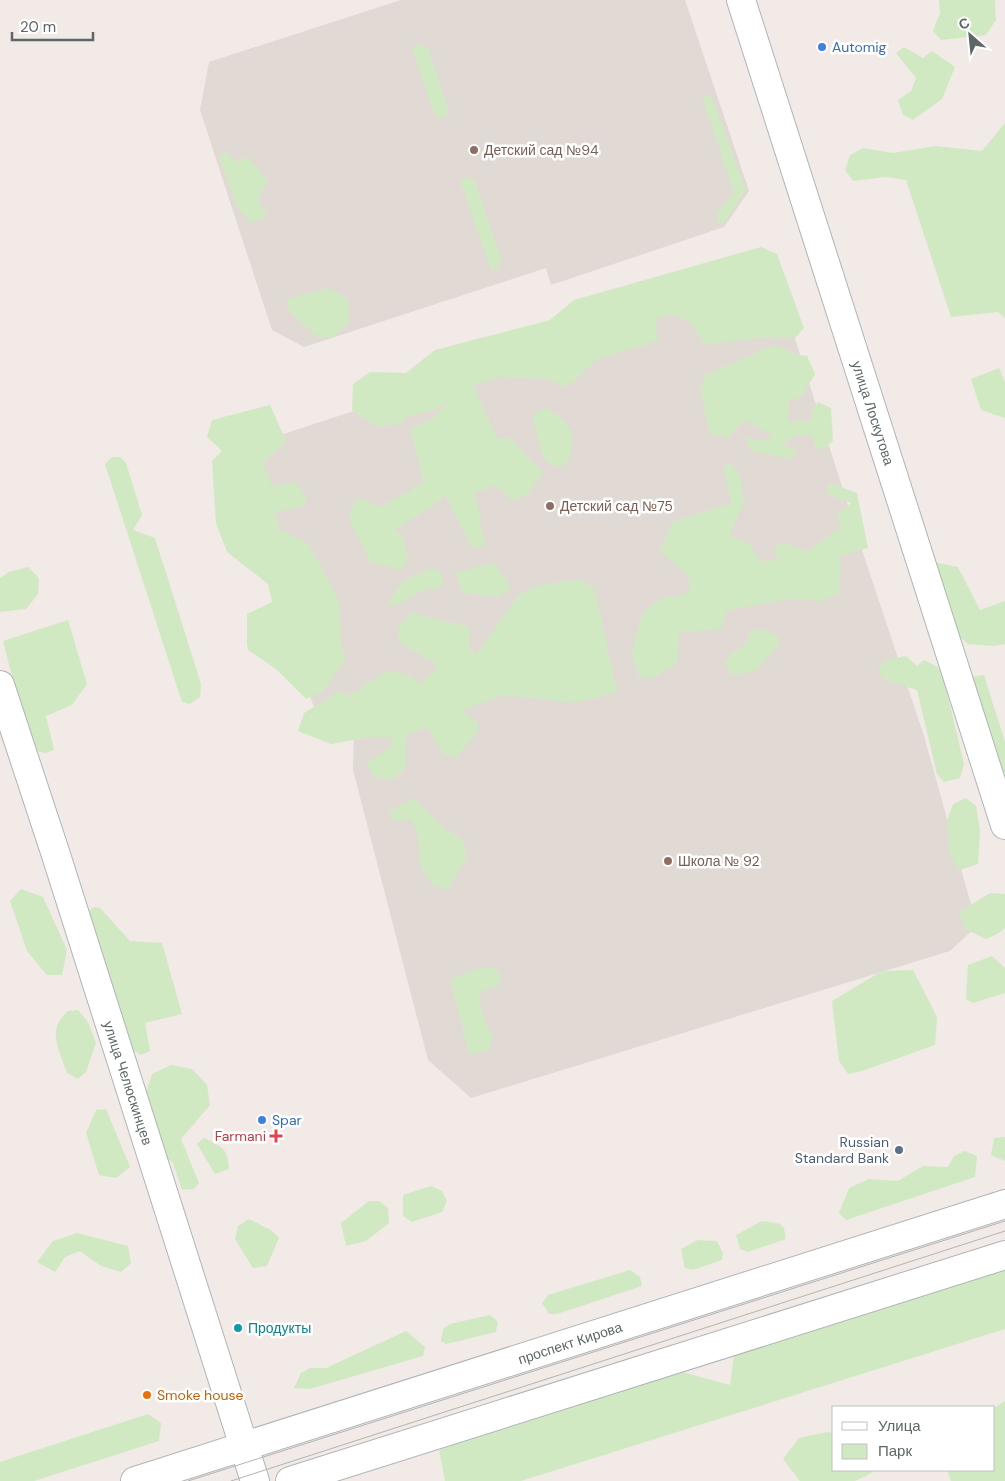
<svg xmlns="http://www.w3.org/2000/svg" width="1005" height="1481" font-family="'DM Sans',sans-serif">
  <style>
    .education { fill: #e1d9d4 }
    .green { fill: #d1e9c2 }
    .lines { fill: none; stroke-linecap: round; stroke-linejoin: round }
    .minor-casing { stroke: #afb5b6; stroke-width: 30 }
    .tertiary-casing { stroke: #afb5b6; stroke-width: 30 }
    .minor { stroke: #fff; stroke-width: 28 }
    .tertiary { stroke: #fff; stroke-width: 28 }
    .tram { stroke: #b3b4b5; stroke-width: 1 }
    .shop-dot { fill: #3f7fe0; stroke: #fff; stroke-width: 2 }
    .education-dot { fill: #8d6e63; stroke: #fff; stroke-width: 2 }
    .health-dot { fill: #e0444e; stroke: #fff; stroke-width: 2 }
    .service-dot { fill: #5c6f8a; stroke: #fff; stroke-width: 2 }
    .culture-dot { fill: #0f9aa8; stroke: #fff; stroke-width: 2 }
    .food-dot { fill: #e8710a; stroke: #fff; stroke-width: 2 }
    .labels { text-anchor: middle; stroke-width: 5; stroke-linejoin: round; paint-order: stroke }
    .shop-label { font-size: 14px; fill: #366cbe; stroke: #fff; text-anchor: start }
    .education-label { font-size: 14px; fill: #785e54; stroke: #fff; text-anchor: start }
    .street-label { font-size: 14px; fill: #5e6667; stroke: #fff }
    .health-label { font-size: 14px; fill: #be3a42; stroke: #fff; text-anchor: end }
    .service-label { font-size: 14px; fill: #4e5e75; stroke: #fff; text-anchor: end }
    .culture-label { font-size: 14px; fill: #0d838f; stroke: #fff; text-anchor: start }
    .food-label { font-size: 14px; fill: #c56008; stroke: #fff; text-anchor: start }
  </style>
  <rect width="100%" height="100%" fill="#f1eae6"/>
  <g class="education">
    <polygon points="401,0 685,0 749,191 724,227 551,285 546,268 304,347 272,330 200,110 209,62"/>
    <polygon points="769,257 866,562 924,736 977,926 950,951 471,1098 428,1060 353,770 354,730 323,737 234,450 526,355"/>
  </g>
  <g class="green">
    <polygon points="939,0 995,0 996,20 986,35 941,40 933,31 940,13"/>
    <polygon points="417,45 428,47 450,114 436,118 412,48"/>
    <polygon points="904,47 923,58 932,51 955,67 942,99 913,120 903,115 898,100 911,91 916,78 896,53"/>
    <polygon points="711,95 746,190 725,222 718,225 717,213 734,193 702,97"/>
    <polygon points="1005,123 1005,318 998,312 951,317 906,180 886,177 853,181 845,170 850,155 863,148 893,153 935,146 982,151"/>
    <polygon points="227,152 236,162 248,157 268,181 258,198 267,216 251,223 237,207 219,157"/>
    <polygon points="467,177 475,181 501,259 498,269 491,270 460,180"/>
    <polygon points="761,247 777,254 804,328 796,337 756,338 706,345 689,321 672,314 655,319 658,341 597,359 574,381 565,387 550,379 498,377 473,386 497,438 511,439 543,473 527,495 512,500 495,485 475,493 485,545 473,549 445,495 431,507 395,529 403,536 408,561 400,570 370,562 349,518 352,505 360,498 380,507 424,483 410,429 435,417 449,400 434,410 408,417 400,424 378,427 352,410 353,384 370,372 406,373 435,350 550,320 574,300"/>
    <polygon points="328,288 348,299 349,323 331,338 317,337 288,310 287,299"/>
    <polygon points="774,345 797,355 807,356 815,374 802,396 789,401 788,421 811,421 813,409 818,402 831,408 833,441 826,448 816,449 812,435 798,435 783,443 797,452 791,459 755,452 748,448 746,437 762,441 773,436 745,420 728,437 710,435 700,389 705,375"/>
    <polygon points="999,368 1005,382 1005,418 981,410 971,379"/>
    <polygon points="270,405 286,441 263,463 272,486 294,482 306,495 305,506 275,512 280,530 308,543 339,601 341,643 345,661 321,693 306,699 276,669 248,650 247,644 247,614 272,602 268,584 227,552 216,523 212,461 222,451 207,437 212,420"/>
    <path d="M546,408C560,417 574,425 572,443C572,453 571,457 564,465L552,466L543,458L533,419L538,411Z"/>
    <polygon points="112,457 120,457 126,463 142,515 133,530 155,538 201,684 200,697 190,704 182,702 105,464"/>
    <polygon points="731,463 740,476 744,503 729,535 748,543 761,561 778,560 774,547 784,543 807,552 841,527 837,515 851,503 826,493 830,483 857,493 868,548 841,555 839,593 824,601 790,599 727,610 721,629 679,632 677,663 653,678 639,677 632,654 642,614 657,600 690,593 689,577 660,551 673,522 731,503 724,466"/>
    <polygon points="933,562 958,567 980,610 1005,601 1005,644 994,646 968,644 949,627"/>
    <polygon points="494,563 511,588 498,597 462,593 456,572"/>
    <polygon points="28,567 39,578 38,594 26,609 0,612 0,578 9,572"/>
    <polygon points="432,568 440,572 444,581 441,588 420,591 396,606 388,603 403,581"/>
    <polygon points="581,579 595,590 617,692 575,703 504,695 462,710 477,722 479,731 456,757 444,754 427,727 406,735 405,769 393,780 375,777 366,763 391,747 392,737 369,737 331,744 298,731 304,713 340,691 349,696 386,671 405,674 421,683 439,666 398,641 399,626 412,613 469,627 470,649 476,655 519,595 535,586"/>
    <polygon points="68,620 87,684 72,705 46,716 54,750 46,753 36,751 13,680 3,641"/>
    <polygon points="759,629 778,636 779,645 756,671 733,675 724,663 732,653 744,646 750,633"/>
    <polygon points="906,656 917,666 924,660 938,667 944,680 964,764 960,778 944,782 937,774 917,690 883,679 878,668 886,660"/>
    <polygon points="984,675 1005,742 1005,798 971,677"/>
    <polygon points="414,798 442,826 464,841 467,857 449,888 436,887 422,871 417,833 412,820 394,821 389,812"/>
    <polygon points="966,798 976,806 980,831 978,864 960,870 950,856 947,821 953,804"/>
    <polygon points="21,889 43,897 67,950 62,975 47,975 27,951 10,901"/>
    <polygon points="990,893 1005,894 1005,928 999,933 986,939 965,929 959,912"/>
    <polygon points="94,907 100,908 130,941 162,943 182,1014 145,1023 150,1051 141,1055 132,1049 87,912"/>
    <polygon points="992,956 1005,968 1005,993 973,1003 966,999 968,965"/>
    <polygon points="480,968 493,968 501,976 499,986 478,992 486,1025 493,1038 487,1052 469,1053 450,979"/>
    <polygon points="913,970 937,1017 935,1045 862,1071 848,1074 839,1061 832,1001 882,971"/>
    <path d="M78,1010L88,1022L96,1043L86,1072L78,1079L67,1073C59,1048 46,1031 68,1011Z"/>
    <polygon points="171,1065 192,1069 207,1085 210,1105 181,1139 199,1183 194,1189 182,1190 173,1163 164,1156 145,1096 152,1074"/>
    <polygon points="106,1109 130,1167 116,1178 99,1175 86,1133 96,1110"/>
    <polygon points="1005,1137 1005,1161 991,1155 994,1138"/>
    <path d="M204,1138C222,1147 228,1148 229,1169L215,1174L197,1144Z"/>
    <polygon points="965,1151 977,1156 975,1177 846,1220 839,1213 849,1188 869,1179 898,1181 923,1166 948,1167 954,1156"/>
    <polygon points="431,1186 442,1191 447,1201 442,1212 412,1222 403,1216 403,1195"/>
    <polygon points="369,1201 379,1201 388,1208 389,1223 366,1241 346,1246 341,1223"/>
    <polygon points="249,1219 271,1230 279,1238 267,1266 253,1268 235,1239 238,1226"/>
    <path d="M762,1221C779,1224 784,1220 786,1239L748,1252L740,1249L736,1235Z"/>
    <polygon points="77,1233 128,1246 131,1263 121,1272 101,1266 80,1251 65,1257 55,1272 37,1262 53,1241"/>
    <polygon points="698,1240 717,1241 723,1253 722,1260 693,1270 685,1268 681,1249"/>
    <polygon points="1005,1264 1005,1329 521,1481 445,1481 439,1450 667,1368 730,1385 735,1348"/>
    <polygon points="630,1270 640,1277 642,1286 557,1314 549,1314 542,1303 548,1295"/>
    <polygon points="490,1315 498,1322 496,1332 446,1344 441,1341 443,1329 450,1324"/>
    <polygon points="406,1331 425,1347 423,1356 310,1389 294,1388 301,1373 310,1368 326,1368"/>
    <polygon points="1005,1401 1005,1481 951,1481 947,1470 994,1470 994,1408"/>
    <polygon points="148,1414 161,1423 159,1441 34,1481 0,1481 0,1462"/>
    <polygon points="828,1432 834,1433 834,1470 871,1470 872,1473 855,1481 800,1481 783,1459 799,1438"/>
  </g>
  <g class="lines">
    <defs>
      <g id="minor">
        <polyline points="741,0 1005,825"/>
        <polyline points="0,685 56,855 255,1481"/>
      </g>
      <g id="tertiary">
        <polyline points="135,1481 1005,1204"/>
        <polyline points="290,1481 1005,1255"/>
      </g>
    </defs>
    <use href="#minor" class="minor-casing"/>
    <use href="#tertiary" class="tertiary-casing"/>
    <use href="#minor" class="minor"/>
    <use href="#tertiary" class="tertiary"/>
    <g class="tram">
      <polyline points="188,1481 1005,1221"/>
      <polyline points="231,1481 1005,1231"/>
    </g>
  </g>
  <g class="shop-dot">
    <circle cx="822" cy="47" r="5"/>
    <circle cx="262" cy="1120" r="5"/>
  </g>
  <g class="education-dot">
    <circle cx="474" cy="150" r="5"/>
    <circle cx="550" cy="506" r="5"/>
    <circle cx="668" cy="861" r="5"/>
  </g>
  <path class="health-dot" d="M273.5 1128.5h5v5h5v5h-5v5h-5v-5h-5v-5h5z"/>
  <circle class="service-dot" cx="899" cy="1150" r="5"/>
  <circle class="culture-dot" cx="238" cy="1328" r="5"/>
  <circle class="food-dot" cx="147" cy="1395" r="5"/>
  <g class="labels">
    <g class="shop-label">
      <text x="832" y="52">Automig</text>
      <text x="272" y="1125">Spar</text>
    </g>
    <g class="education-label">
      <text x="484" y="155">Детский сад №94</text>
      <text x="560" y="511">Детский сад №75</text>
      <text x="678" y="866">Школа № 92</text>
    </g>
    <g class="street-label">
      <text transform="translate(873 413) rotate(72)" y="5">улица Лоскутова</text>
      <text transform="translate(128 1083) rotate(72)" y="5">улица Челюскинцев</text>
      <text transform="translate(570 1343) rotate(-18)" y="5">проспект Кирова</text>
    </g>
    <g class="health-label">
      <text x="266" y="1141">Farmani</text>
    </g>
    <g class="service-label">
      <text x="889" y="1147">Russian<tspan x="889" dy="16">Standard Bank</tspan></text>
    </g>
    <g class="culture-label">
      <text x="248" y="1333">Продукты</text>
    </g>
    <g class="food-label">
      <text x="157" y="1400">Smoke house</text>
    </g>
  </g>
  <rect x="832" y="1406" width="162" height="65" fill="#ffffff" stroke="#bfc2c2"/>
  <rect x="842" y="1422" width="25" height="8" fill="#ffffff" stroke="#bfc2c2"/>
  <text x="878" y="1431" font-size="15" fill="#5e6667">Улица</text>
  <rect x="842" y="1444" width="25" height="15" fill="#d1e9c2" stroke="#bfc2c2"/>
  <text x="878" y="1456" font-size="15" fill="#5e6667">Парк</text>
  <g transform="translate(970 35) rotate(333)" stroke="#ffffff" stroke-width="4" paint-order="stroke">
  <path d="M0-4L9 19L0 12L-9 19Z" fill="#5e6667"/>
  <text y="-8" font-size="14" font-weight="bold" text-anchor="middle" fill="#5e6667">С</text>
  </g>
  <path d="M12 32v8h81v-8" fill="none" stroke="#5e6667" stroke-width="2.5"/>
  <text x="20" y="32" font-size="15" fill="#5e6667" stroke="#ffffff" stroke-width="4" paint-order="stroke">20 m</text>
</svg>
